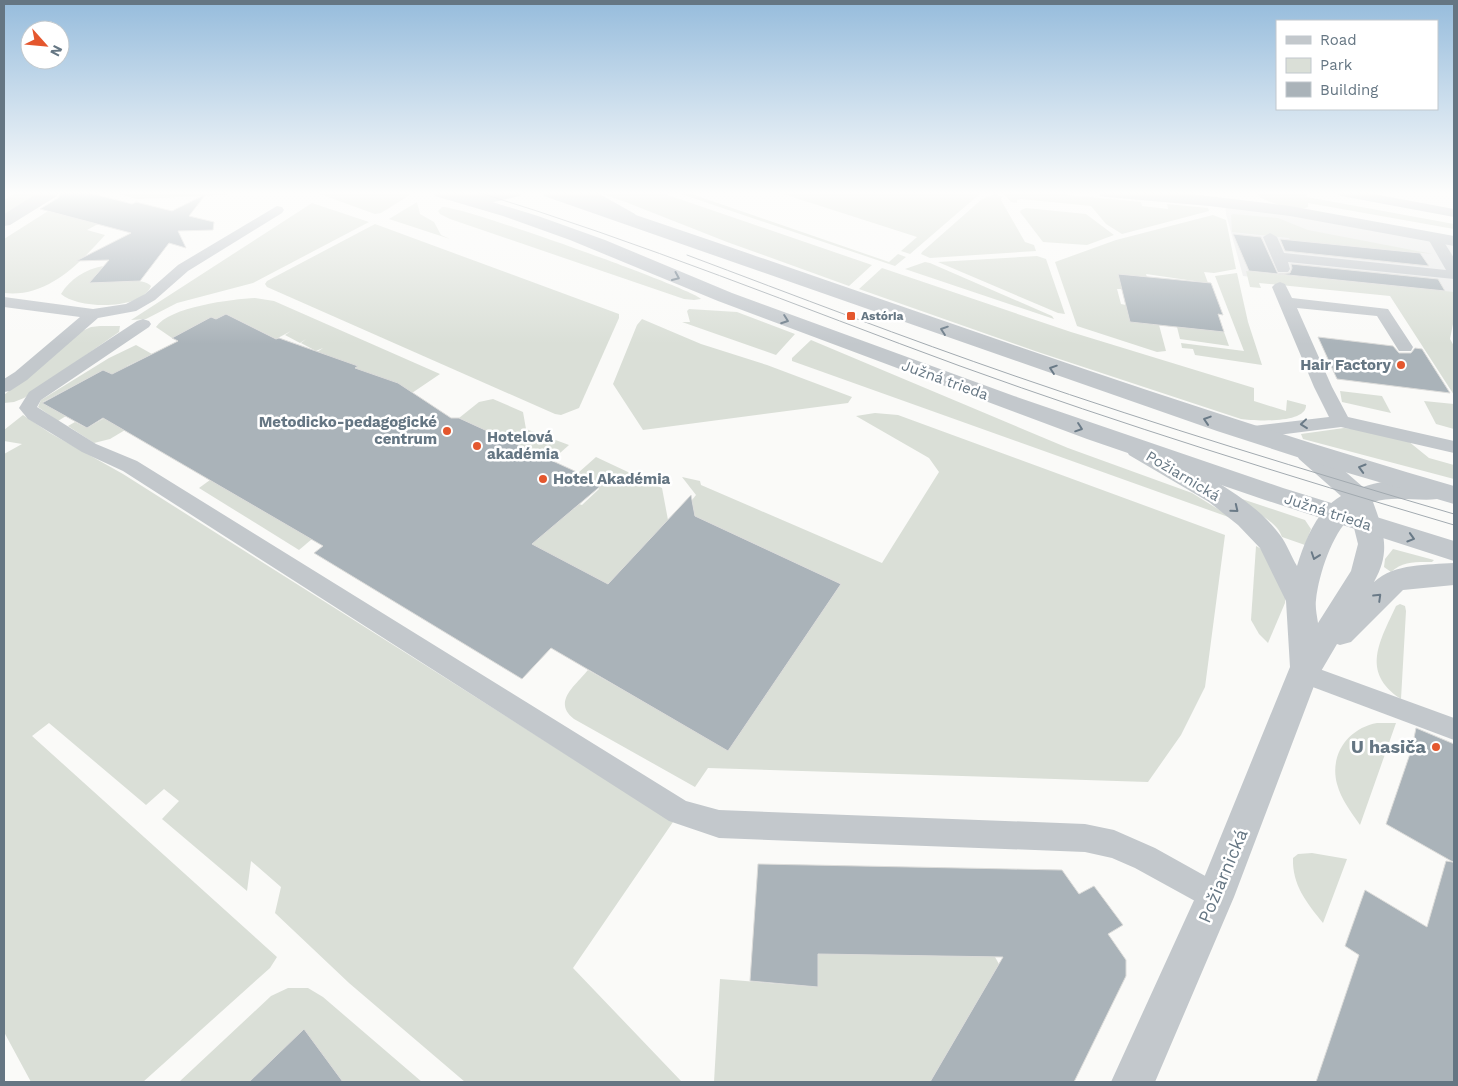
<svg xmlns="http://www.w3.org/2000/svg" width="1458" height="1086" font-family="'Work Sans',sans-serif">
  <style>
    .built { fill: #e8e9e9 }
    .green { fill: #dadfd7 }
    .building { fill: #aab3b9; stroke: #dcdcda }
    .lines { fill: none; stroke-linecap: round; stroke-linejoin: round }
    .service { fill: #c3c8cc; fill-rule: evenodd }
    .minor { fill: #c3c8cc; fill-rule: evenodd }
    .tertiary { fill: #c3c8cc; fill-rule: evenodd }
    .tram { stroke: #a2aab0; stroke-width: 1 }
    .oneway { stroke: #6a7a87 }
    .poi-dot { fill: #e4572e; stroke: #fff; stroke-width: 2 }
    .labels { text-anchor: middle; stroke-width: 5; stroke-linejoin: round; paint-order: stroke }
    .far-poi-label { font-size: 12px; font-weight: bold; fill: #657683; stroke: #fff; text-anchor: start }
    .poi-label { font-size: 15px; font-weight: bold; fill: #657683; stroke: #fff; text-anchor: end }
    .street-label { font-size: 15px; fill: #657683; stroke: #fff }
    .near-poi-label { font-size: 18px; font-weight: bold; fill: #657683; stroke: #fff; text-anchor: end }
    .near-street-label { font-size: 18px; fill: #657683; stroke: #fff }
  </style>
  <rect width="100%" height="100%" fill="#fafaf8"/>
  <polygon class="built" points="1225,203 1290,211 1454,241 1454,301 1243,276 1226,214"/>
  <g class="green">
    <polygon points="17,192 40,192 4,214 4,200"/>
    <path d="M78,192L98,224L87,230L105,235C79,264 47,298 4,293V239Z"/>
    <polygon points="111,192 235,192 224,195 137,199"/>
    <polygon points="314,192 399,192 410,195 381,213 375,214"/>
    <polygon points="596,192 659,192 872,265 849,286 727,242 623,201"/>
    <polygon points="675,192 686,192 889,262 898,254 906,257 895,266"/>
    <polygon points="777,192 982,192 910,254 901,251 917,237"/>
    <polygon points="1002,192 1038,192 1141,202 1142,206 1168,209 1167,204 1208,208 1209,211 1122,234 1106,224 1091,206 1021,199 1017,200 1017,203 1011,202"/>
    <path d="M1257,192H1307V197L1454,224V229L1308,203V207C1294,213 1272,203 1259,197Z"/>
    <polygon points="995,194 1002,197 1001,200 1025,242 1034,245 1036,251 930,258 921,254 922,252 982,199"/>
    <polygon points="417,202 420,214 434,222 441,235 450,239 389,219"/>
    <polygon points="312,203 369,222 253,283 177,303 146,319 131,320"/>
    <path d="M442,207C460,205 691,288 701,299L694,300L684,299L450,219L440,214L438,211Z"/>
    <polygon points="1026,208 1086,214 1114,235 1087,245 1043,242 1020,212 1021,210"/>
    <polygon points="1233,214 1278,218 1308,230 1433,254 1290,240 1289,238 1232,232 1231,215"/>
    <polygon points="1213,215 1226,220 1236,269 1214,273 1204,272 1208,283 1146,274 1147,277 1119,274 1122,289 1117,289 1121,304 1126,305 1159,325 1166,351 1157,352 1077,326 1055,262 1116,240"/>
    <polygon points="375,224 619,314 619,318 579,408 561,415 555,414 267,287 265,284 267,281"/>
    <polygon points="1037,256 1046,259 1065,314 1058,313 938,262"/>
    <polygon points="925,262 930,263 1052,316 1054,319 905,269"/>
    <path d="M103,266L90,283C103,282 143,276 151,286C141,311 78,309 61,294C70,279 86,269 103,266Z"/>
    <path d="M882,268L1071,332L1254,388V401L1286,411L1287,400L1306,405C1307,424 1254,421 1241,419L1035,351L859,289Z"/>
    <polygon points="1246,271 1454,292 1454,319 1450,339 1454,346 1454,395 1390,296 1259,283 1261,288 1250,287"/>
    <polygon points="1237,273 1248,322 1262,365 1195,355 1193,349 1182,348 1181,343 1244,351 1215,276"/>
    <path d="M255,298L274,301L440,374L412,393L352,369L357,366L351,369L317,352L323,348L316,351L301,343L306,339L300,343L285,335L291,331L276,339L226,314L216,319L211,317L172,338L156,327C169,307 232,299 255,298Z"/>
    <polygon points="689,309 737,312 795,334 776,355 682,322 690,322 687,311"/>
    <polygon points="642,319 701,344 767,365 852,397 848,403 643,430 613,384 637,325"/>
    <polygon points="100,326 120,326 119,332 24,398 14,402 4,403 4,395 80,332 91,327"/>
    <polygon points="1177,327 1224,332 1229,346 1180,339"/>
    <polygon points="811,340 1068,448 1192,493 1234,519 792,361 792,358"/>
    <polygon points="136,345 152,354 127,366 177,399 110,439 94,443 68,426 75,422 87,428 148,393 103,370 43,402 66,416 58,421 38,407 41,400 109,358"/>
    <polygon points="1340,391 1382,396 1391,413 1342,402"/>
    <polygon points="493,399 523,412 526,429 569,445 551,461 459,418 479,402"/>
    <polygon points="1424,401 1454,404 1454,429 1436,424"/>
    <path d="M875,413L898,415L1225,535L1205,687L1181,735L1148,782L708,768L695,787L574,719C552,702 575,686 588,670L728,750L841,584L695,516L692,500L696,495L682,477L700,481L701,485L882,563L939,472L929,458L856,416Z"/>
    <polygon points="23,415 50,433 123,474 673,822 573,968 682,1082 465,1082 349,983 275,913 281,887 251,861 247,891 162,819 179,801 164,789 146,805 49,723 32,736 277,957 270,968 143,1082 31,1082 4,1032 4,454 22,444 4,441 4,430"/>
    <polygon points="1344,428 1365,430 1408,441 1429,458 1454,465 1454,479 1303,439 1301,434"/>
    <polygon points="596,457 662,488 668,520 608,584 531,544 569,507 574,509 579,504 582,505 599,489 597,482 578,473"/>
    <polygon points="210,480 312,539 299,550 199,488"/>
    <path d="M1239,498L1305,520L1311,529L1305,545L1282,537C1276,519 1251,512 1239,498Z"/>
    <polygon points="1256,546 1267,552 1286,593 1285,603 1268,643 1259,634 1251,620"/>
    <path d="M1393,549L1434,560L1432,562C1416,562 1403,561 1391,572L1384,567L1385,559Z"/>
    <path d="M1400,604L1405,606L1406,611L1401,699C1360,672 1380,641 1396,606Z"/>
    <path d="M1377,723H1396L1360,825C1351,812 1341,799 1337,784C1329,754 1349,728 1377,723Z"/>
    <path d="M1312,853L1347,859L1323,923C1307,903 1292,885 1293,858L1298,854Z"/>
    <polygon points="818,954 995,957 999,964 930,1082 714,1082 720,979 818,987"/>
    <polygon points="288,988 308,988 323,997 422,1082 343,1082 304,1030 249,1082 179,1082 271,996"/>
  </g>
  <g class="building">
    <polygon points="61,192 86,192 132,204 136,202 172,211 206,194 189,216 214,222 213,230 178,231 186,248 169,243 140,281 89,283 109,260 76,261 131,233 40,209 58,198"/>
    <polygon points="1233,234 1261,237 1278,274 1290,273 1292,268 1291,264 1438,279 1445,291 1249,271"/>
    <polygon points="1280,239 1420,253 1429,266 1285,251"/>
    <polygon points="1118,274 1211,283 1223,315 1218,314 1224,332 1130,322"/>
    <polygon points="226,314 276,339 279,338 358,366 355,368 398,383 451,418 459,418 603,484 532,544 608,584 691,495 695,516 841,584 728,751 551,648 522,679 314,553 323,546 103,418 87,428 42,403 103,370 112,374 178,341 172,338 211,317 216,319"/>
    <polygon points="1318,337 1393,346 1399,353 1411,353 1415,348 1422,349 1450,393 1337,379"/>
    <polygon points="1416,728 1454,744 1454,1082 1316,1082 1359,955 1345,946 1365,890 1427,927 1446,861 1453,862 1386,824 1412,748"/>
    <polygon points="758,864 1062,870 1079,894 1094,886 1123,925 1108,934 1126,960 1126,976 1074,1082 930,1082 1003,957 818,954 818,987 750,981"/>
    <polygon points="304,1029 343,1082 249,1082"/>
  </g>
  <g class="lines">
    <g class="service">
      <polygon points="1335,192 1363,192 1454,209 1454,217 1341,196"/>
      <polygon points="277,206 282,207 284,210 282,213 188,271 155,300 136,311 98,318 27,380 10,391 4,392 4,379 15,372 80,317 4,307 4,297 93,309 126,304 145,294 178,265"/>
      <polygon points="1270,233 1277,237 1284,253 1446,270 1427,237 1434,233 1439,234 1454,258 1454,279 1288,262 1290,269 1288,272 1278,272 1263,237"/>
      <polygon points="1280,282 1285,284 1292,298 1388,309 1413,347 1411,351 1399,351 1377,316 1297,308 1332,387 1348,417 1454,441 1454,453 1341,427 1245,439 1238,437 1236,433 1238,429 1245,427 1329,417 1314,387 1272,287 1275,284"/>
      <polygon points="143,319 149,321 151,324 149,327 41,400 37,407 96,444 137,461 686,801 719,810 1085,824 1114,830 1155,848 1225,887 1230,897 1225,907 1215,912 1135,868 1112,858 1085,852 719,838 669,821 123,471 82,452 28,419 19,408 29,392 137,321"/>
      <polygon points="1303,663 1454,718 1454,740 1294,680 1291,673 1294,666"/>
    </g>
    <g class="minor">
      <polygon points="39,192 59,192 57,196 10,225 4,226 4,214"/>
      <path d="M490,192H522L520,196C501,200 480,207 461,203L459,199L461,195Z"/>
      <polygon points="575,192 596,192 635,214 638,218 635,222 629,223 623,222 577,196"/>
      <polygon points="1098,192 1167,192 1209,196 1290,206 1454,236 1454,246 1290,216 1209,206 1106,197 1100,196"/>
      <path d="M1138,441L1147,443C1190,468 1250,494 1280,535C1287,544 1291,556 1297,566C1305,540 1317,510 1341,496L1299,459L1296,453L1299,447L1308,445L1317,447L1363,487C1389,478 1421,477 1448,485L1452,491L1448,497C1424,504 1398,494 1373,502C1384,532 1391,552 1374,582C1395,563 1427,565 1454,563V585L1403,590L1351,642L1340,645L1337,644L1317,678L1234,897L1155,1082H1111L1201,885L1290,667L1286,601L1260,548L1238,525L1209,502L1129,455L1126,449L1129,443ZM1351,516L1358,544L1351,571L1318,623C1317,616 1315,607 1316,600C1319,573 1332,535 1351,516Z"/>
    </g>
    <g class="tertiary">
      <polygon points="433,192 460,192 538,216 605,240 732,293 1014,396 1283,488 1454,541 1454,561 1265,500 1087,439 718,301 570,240 503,216 435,196"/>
      <path d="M542,192H567C863,290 1155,400 1454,486V504L1331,468L1217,431L544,196Z"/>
    </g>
    <g class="tram">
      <path d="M477,192C641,242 799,307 960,366C1123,425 1288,476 1454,525"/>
      <path d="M687,255C796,296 905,338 1015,376C1160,426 1307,471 1454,514"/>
    </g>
  </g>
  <defs><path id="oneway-chevron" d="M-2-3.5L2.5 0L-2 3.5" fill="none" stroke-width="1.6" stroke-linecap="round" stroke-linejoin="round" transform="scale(1.25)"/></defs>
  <g class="oneway">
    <use href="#oneway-chevron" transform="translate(676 277) rotate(24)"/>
    <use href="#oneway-chevron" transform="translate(785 320) rotate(20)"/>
    <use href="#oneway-chevron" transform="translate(944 330) rotate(-161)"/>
    <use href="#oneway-chevron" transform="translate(1053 369) rotate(-161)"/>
    <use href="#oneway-chevron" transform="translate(1207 420) rotate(-162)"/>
    <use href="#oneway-chevron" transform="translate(1304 424) rotate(174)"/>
    <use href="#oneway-chevron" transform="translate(1079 428) rotate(19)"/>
    <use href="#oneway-chevron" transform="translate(1362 468) rotate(-164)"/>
    <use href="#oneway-chevron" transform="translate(1235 509) rotate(39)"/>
    <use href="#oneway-chevron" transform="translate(1411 538) rotate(17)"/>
    <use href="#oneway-chevron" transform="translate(1315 556) rotate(109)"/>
    <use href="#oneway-chevron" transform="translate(1378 597) rotate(-44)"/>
  </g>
  <linearGradient id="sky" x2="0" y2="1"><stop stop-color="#96bcdc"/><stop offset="0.56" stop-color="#fdfdfc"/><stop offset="1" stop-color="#fdfdfc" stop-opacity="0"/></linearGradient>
  <rect width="1458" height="344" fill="url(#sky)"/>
  <g class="poi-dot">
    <rect x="846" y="311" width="10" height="10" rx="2.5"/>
    <circle cx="1401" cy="365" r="5"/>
    <circle cx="447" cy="431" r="5"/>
    <circle cx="477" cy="446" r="5"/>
    <circle cx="543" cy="479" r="5"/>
    <circle cx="1436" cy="747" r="5"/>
  </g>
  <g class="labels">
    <g class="far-poi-label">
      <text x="861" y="320">Astória</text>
    </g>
    <g class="poi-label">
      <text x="1391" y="370">Hair Factory</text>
      <text x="437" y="427">Metodicko-pedagogické<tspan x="437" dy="17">centrum</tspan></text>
      <text x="487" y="442" text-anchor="start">Hotelová<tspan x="487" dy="17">akadémia</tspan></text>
      <text x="553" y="484" text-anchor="start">Hotel Akadémia</text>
    </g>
    <g class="street-label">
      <text transform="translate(945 380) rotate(20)" y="5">Južná trieda</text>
      <text transform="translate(1183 476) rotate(31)" y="5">Požiarnická</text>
      <text transform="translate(1328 512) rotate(18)" y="5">Južná trieda</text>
    </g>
    <g class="near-poi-label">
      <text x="1426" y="753">U hasiča</text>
    </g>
    <g class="near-street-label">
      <text transform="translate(1223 876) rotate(-67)" y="6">Požiarnická</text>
    </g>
  </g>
  <rect width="1458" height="1086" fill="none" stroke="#657683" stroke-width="10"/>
  <rect x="1276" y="20" width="162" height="90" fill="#ffffff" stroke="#c1c8cd"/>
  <rect x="1286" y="36" width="25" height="8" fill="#c3c8cc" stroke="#c1c8cd"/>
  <text x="1320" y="45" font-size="15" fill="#657683">Road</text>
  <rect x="1286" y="58" width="25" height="15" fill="#dadfd7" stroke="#c1c8cd"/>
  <text x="1320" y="70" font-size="15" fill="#657683">Park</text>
  <rect x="1286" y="82" width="25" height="15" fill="#aab3b9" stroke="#c1c8cd"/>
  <text x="1320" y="95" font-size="15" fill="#657683">Building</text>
  <g transform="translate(45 45) rotate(117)"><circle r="24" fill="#ffffff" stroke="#c1c8cd"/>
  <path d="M0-4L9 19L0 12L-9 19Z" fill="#e4572e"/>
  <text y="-8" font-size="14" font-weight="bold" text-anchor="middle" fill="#657683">N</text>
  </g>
</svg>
